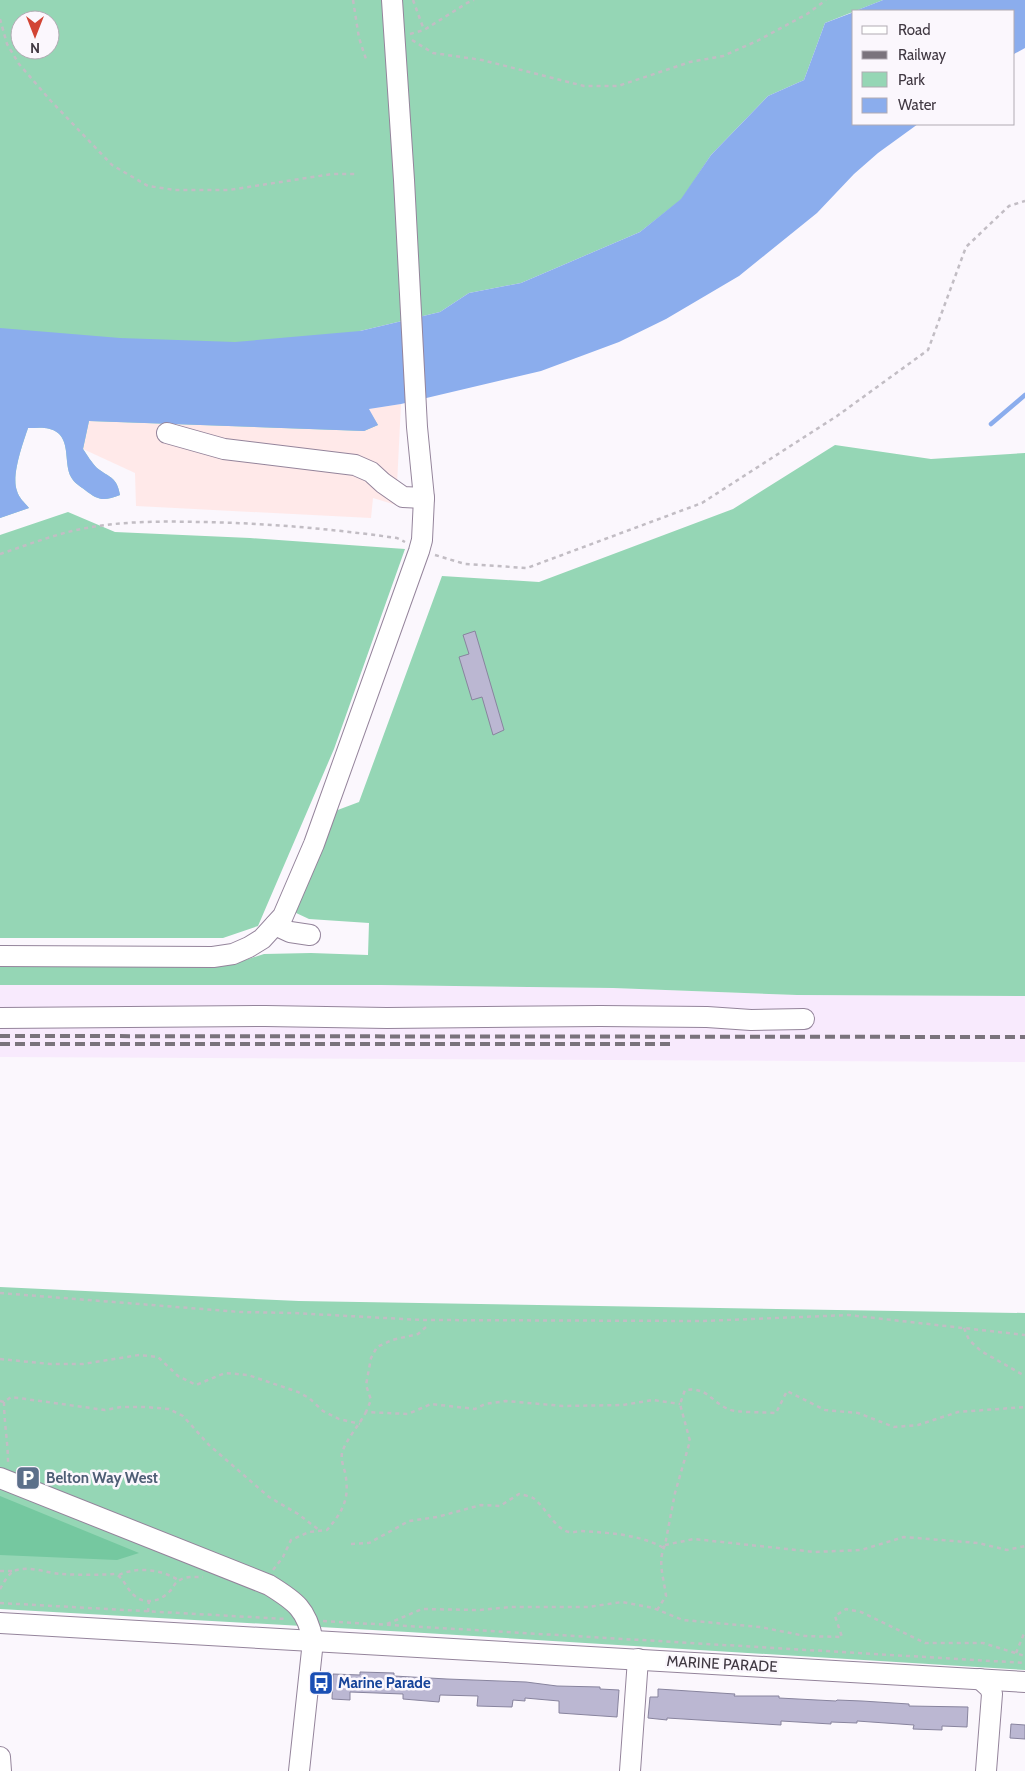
<svg xmlns="http://www.w3.org/2000/svg" width="1025" height="1771" font-family="Cabin,sans-serif">
  <style>
    .commercial { fill: #ffe9e9 }
    .built { fill: #f8eafd }
    .green { fill: #95d6b5; fill-rule: evenodd }
    .forest { fill: #75c8a0 }
    .water { fill: #8baded }
    .lines { fill: none; stroke-linecap: round; stroke-linejoin: round }
    .stream { stroke: #8baded; stroke-width: 4.5 }
    .building { fill: #bbb7d2; stroke: #88849e }
    .minor-casing { stroke: #94849b; stroke-width: 22 }
    .path { stroke: #c2bdc4; stroke-width: 2.5; stroke-dasharray: 4 4; stroke-linecap: butt }
    .minor { stroke: #fff; stroke-width: 20 }
    .rail { stroke: #7a737c; stroke-width: 4; stroke-dasharray: 10 5; stroke-linecap: butt }
    .labels { text-anchor: middle; stroke-width: 5; stroke-linejoin: round; paint-order: stroke }
    .service-label { font-size: 15px; font-weight: bold; fill: #4e5e75; stroke: #fbf7fd; text-anchor: start }
    .street-label { font-size: 15px; fill: #413943; stroke: #fbf7fd }
    .transit-label { font-size: 15px; font-weight: bold; fill: #164399; stroke: #fbf7fd; text-anchor: start }
  </style>
  <rect width="100%" height="100%" fill="#fbf7fd"/>
  <polygon class="commercial" points="401,404 396,505 373,498 371,518 136,506 135,473 83,449 89,421 364,431 368,409"/>
  <polygon class="built" points="0,985 381,985 613,988 797,995 1025,996 1025,1062 0,1057"/>
  <g class="green">
    <path d="M0,0H883L825,23L804,80L768,96L711,155L682,199L640,232L521,283L469,293L440,312L360,331L368,409L378,425L364,431L89,421L83,449C87,455 92,463 97,468C110,478 117,477 120,495C104,501 99,501 85,490C80,486 74,483 71,477C64,464 70,443 58,433C49,426 39,428 28,428C23,443 11,476 17,491C19,498 24,502 29,508L0,518ZM20,20H50V50H20Z"/>
    <polygon points="835,445 931,459 1025,453 1025,996 797,995 613,988 381,985 0,985 0,966 226,966 264,954 311,953 368,955 369,923 309,919 294,912 335,811 359,802 442,576 539,582 733,509"/>
    <polygon points="68,512 115,532 250,538 405,549 334,749 258,926 223,938 0,938 0,535"/>
    <polygon points="0,1287 299,1301 1025,1313 1025,1670 408,1632 0,1609"/>
  </g>
  <polygon class="forest" points="0,1496 139,1553 117,1560 0,1555"/>
  <g class="water">
    <polygon points="883,0 1025,0 1025,48 1014,54 1014,11 855,11"/>
    <path d="M854,12V124H918L878,153L854,174L817,213L739,276L666,319L619,342L541,371L401,404L369,409L378,425L364,431L89,421L83,449C87,455 92,463 97,468C110,478 117,477 120,495C104,501 99,501 85,490C80,486 74,483 71,477C64,464 70,443 58,433C49,426 39,428 28,428C23,443 11,476 17,491C19,498 24,502 29,508L0,518V328L120,338L235,342L360,331L440,312L469,293L521,283L640,232L681,199L711,155L768,96L804,80L825,23Z"/>
  </g>
  <g class="lines">
    <polyline class="stream" points="991,424 1025,395"/>
  </g>
  <g class="building">
    <polygon points="475,631 504,730 493,735 482,697 472,700 459,657 469,654 463,635"/>
    <polygon points="360,1672 394,1673 394,1676 447,1679 526,1682 557,1686 600,1687 600,1689 619,1690 617,1717 559,1713 559,1701 525,1698 525,1701 513,1700 512,1707 477,1706 478,1696 440,1695 439,1702 403,1699 403,1694 350,1692 350,1700 332,1699 333,1674 360,1675"/>
    <polygon points="658,1689 735,1694 734,1696 779,1696 779,1698 836,1701 837,1700 862,1701 909,1704 909,1706 968,1707 967,1727 942,1726 942,1730 913,1729 914,1725 857,1721 857,1723 831,1722 831,1724 781,1721 781,1725 667,1718 667,1720 648,1718 650,1697 658,1697"/>
    <polygon points="1011,1724 1025,1725 1025,1739 1010,1738"/>
  </g>
  <g class="lines">
    <defs>
      <g id="minor">
        <polyline points="167,433 224,449 355,465 371,472 383,483 403,497 424,498"/>
        <polyline points="275,925 290,932 310,935"/>
        <polyline points="0,956 213,957 233,954 249,947 262,939 283,916 314,844 419,551 422,540 424,498 417,427 404,180 392,0"/>
        <polyline points="0,1018 265,1016 387,1018 600,1016 707,1017 751,1020 804,1019"/>
        <path d="M0,1478L269,1585C295,1601 307,1609 313,1641L299,1771"/>
        <polyline points="0,1623 1025,1682"/>
        <polyline points="980,1679 990,1688 992,1694 986,1771"/>
        <polyline points="0,1757 1,1771"/>
        <polyline points="630,1771 638,1659"/>
      </g>
    </defs>
    <use href="#minor" class="minor-casing"/>
    <g class="path">
      <polyline points="353,0 359,38 366,59"/>
      <polyline points="413,0 424,30"/>
      <polyline points="0,19 7,44 19,64 51,101 112,165 148,186 175,190 229,190 332,174 357,174"/>
      <polyline points="410,34 424,30 467,3 474,0"/>
      <polyline points="412,40 433,53 482,60 584,86 618,86 690,62 723,56 757,41 807,14 826,0"/>
      <path d="M0,554C24,546 48,537 72,531C114,521 158,521 201,522C267,523 332,529 397,538L405,542"/>
      <polyline points="435,555 465,564 527,568 702,503 837,416 928,350 966,247 1009,206 1025,201"/>
      <polyline points="0,1293 240,1312 293,1313 422,1320 704,1321 848,1315 1025,1335"/>
      <polyline points="426,1327 418,1334 392,1340 377,1347 371,1358 366,1385 371,1400 366,1412 408,1414 431,1404 475,1409 485,1404 506,1401 563,1406 623,1405 653,1400 680,1404"/>
      <polyline points="964,1328 969,1340 981,1351 1025,1376"/>
      <polyline points="0,1359 50,1364 83,1364 139,1355 158,1357 178,1376 196,1385 225,1373 248,1375 298,1392 309,1398 323,1411 339,1419 360,1424"/>
      <polyline points="0,1401 4,1402 11,1397 105,1410 121,1407 145,1407 169,1409 183,1416 209,1445 269,1497 298,1514 319,1530"/>
      <path d="M4,1402C4,1422 8,1442 8,1463"/>
      <path d="M351,1544L369,1543L409,1521L437,1517L481,1505L500,1506L519,1494C523,1495 529,1496 533,1498C545,1506 556,1531 570,1532C573,1533 577,1531 581,1531C610,1533 638,1534 664,1548"/>
      <polyline points="665,1545 694,1539 815,1552 861,1550 904,1537 978,1543 1007,1550 1025,1546"/>
      <path d="M273,1570L283,1557L291,1540L309,1532L327,1530C344,1510 350,1498 345,1472C343,1466 341,1459 342,1453C345,1441 360,1424 366,1412"/>
      <polyline points="0,1571 13,1571"/>
      <path d="M119,1575C137,1566 163,1570 178,1580"/>
      <path d="M0,1589C4,1583 7,1575 14,1571C28,1565 47,1573 60,1574C78,1575 97,1575 115,1574C126,1578 127,1595 142,1600C152,1603 163,1599 170,1591C174,1587 174,1583 180,1580C186,1576 195,1577 203,1577"/>
      <polyline points="0,1603 286,1619"/>
      <path d="M657,1610L666,1596C664,1578 657,1562 665,1545L675,1493L690,1441L680,1404L685,1390C708,1387 710,1401 728,1409C736,1413 765,1412 776,1413L787,1391L825,1410L858,1413L894,1427L918,1425L958,1412L1025,1407"/>
      <polyline points="148,1612 149,1601"/>
      <polyline points="323,1621 1025,1663"/>
      <polyline points="387,1624 422,1609 479,1610 511,1607 588,1607 622,1602 653,1608 683,1620 760,1627 805,1636 842,1637 835,1616 846,1609 861,1612 925,1643 983,1643 1025,1656"/>
      <polyline points="1016,1653 1025,1631"/>
    </g>
    <use href="#minor" class="minor"/>
    <g class="rail">
      <polyline points="0,1036 1025,1037"/>
      <polyline points="0,1044 673,1044"/>
    </g>
  </g>
  <defs>
    <symbol id="parking-square" viewBox="-11 -11 22 22"><rect x="-9" y="-9" width="18" height="18" rx="4" fill="#5c6f8a" stroke="#fbf7fd"/><path d="M-3.5-5.5H1a3.5 3.5 0 0 1 0 7H-1V5.5H-3.5ZM-1-3.4V-.6H.8a1.4 1.4 0 0 0 0-2.8Z" fill="#fff"/></symbol>
    <symbol id="bus-square" viewBox="-11 -11 22 22"><rect x="-9" y="-9" width="18" height="18" rx="4" fill="#1a4fb4" stroke="#fbf7fd"/><path d="M-5-6H5V4H4V6H2V4H-2V6H-4V4H-5ZM-3.5-4V0h7V-4ZM-3.5 1.2v1.5H-2V1.2ZM2 1.2v1.5H3.5V1.2Z" fill="#fff"/></symbol>
  </defs>
  <g fill-rule="evenodd">
    <use href="#parking-square" x="14" y="1464" width="28" height="28"/>
    <use href="#bus-square" x="307" y="1669" width="28" height="28"/>
  </g>
  <g class="labels">
    <g class="service-label">
      <text x="46" y="1483">Belton Way West</text>
    </g>
    <g class="street-label">
      <text transform="translate(722 1664) rotate(3)" y="5">MARINE PARADE</text>
    </g>
    <g class="transit-label">
      <text x="338" y="1688">Marine Parade</text>
    </g>
  </g>
  <rect x="852" y="10" width="162" height="115" fill="#fbf7fd" stroke="#b1abb3"/>
  <rect x="862" y="26" width="25" height="8" fill="#ffffff" stroke="#b1abb3"/>
  <text x="898" y="35" font-size="15" fill="#413943">Road</text>
  <rect x="862" y="51" width="25" height="8" fill="#7a737c" stroke="#b1abb3"/>
  <text x="898" y="60" font-size="15" fill="#413943">Railway</text>
  <rect x="862" y="72" width="25" height="15" fill="#95d6b5" stroke="#b1abb3"/>
  <text x="898" y="85" font-size="15" fill="#413943">Park</text>
  <rect x="862" y="98" width="25" height="15" fill="#8baded" stroke="#b1abb3"/>
  <text x="898" y="110" font-size="15" fill="#413943">Water</text>
  <g transform="translate(35 35) rotate(180)"><circle r="24" fill="#fbf7fd" stroke="#b1abb3"/>
  <path d="M0-4L9 19L0 12L-9 19Z" fill="#d24535"/>
  <text y="-8" font-size="14" font-weight="bold" text-anchor="middle" fill="#413943">N</text>
  </g>
</svg>
